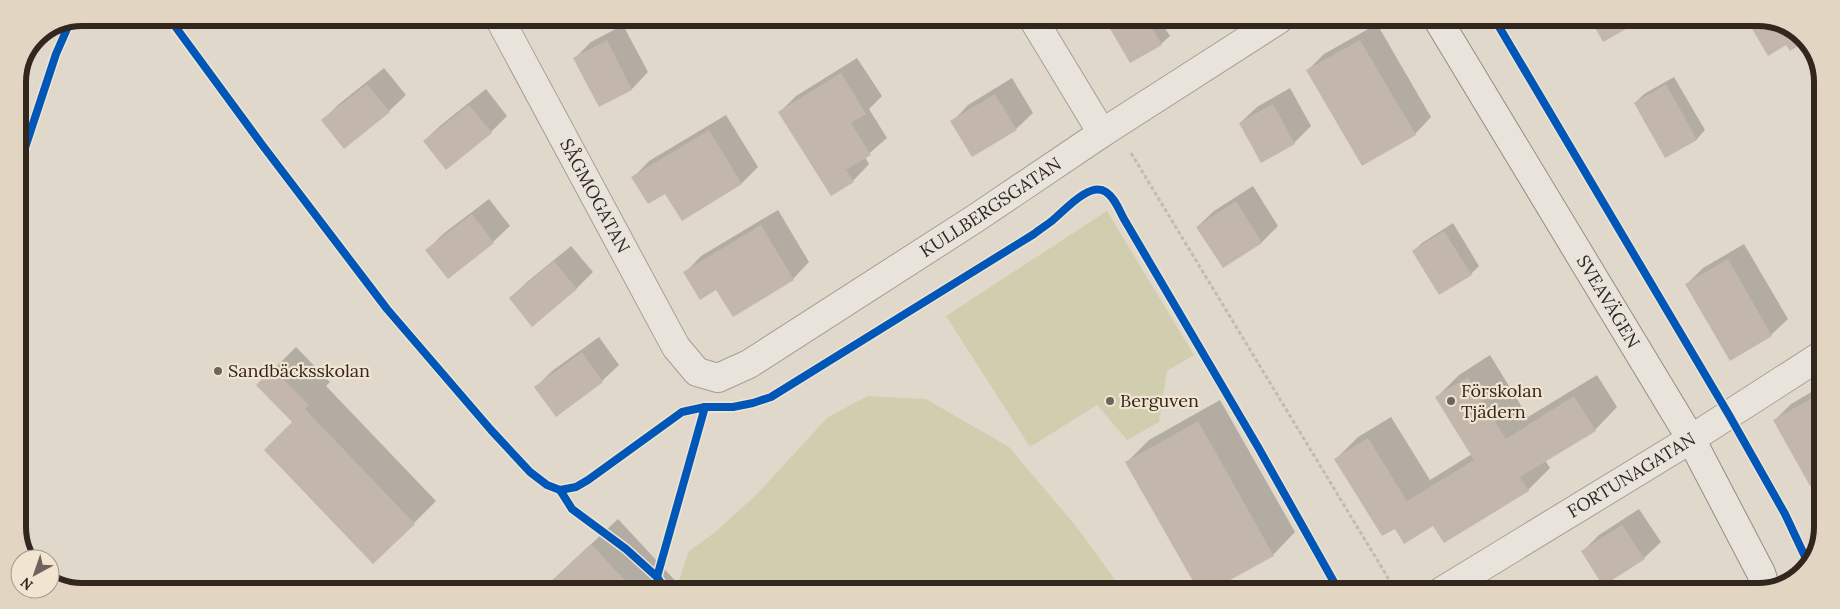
<svg xmlns="http://www.w3.org/2000/svg" width="1840" height="609" font-family="Lora,serif">
  <style>
    .green { fill: #d0ceaf }
    .shadow { fill: #0003 }
    .building { fill: #c3b7ac }
    .lines { fill: none; stroke-linecap: round; stroke-linejoin: round }
    .street-casing { stroke: #a59e95; stroke-width: 30 }
    .secondary-casing { stroke: #958d84; stroke-width: 30 }
    .path { stroke: #c1bbb4; stroke-width: 3; stroke-dasharray: 4 2.5; stroke-linecap: butt }
    .street { stroke: #e8e4dc; stroke-width: 28 }
    .secondary { stroke: #e8e4dc; stroke-width: 28 }
    .cycleway-casing { stroke: #f1e5d1; stroke-width: 11 }
    .cycleway { stroke: #0057b8; stroke-width: 8 }
    .poi-dot { fill: #6f645b; stroke: #f1e5d1; stroke-width: 2 }
    .labels { text-anchor: middle; stroke-width: 4.5; stroke-linejoin: round; paint-order: stroke }
    .street-label { font-size: 18px; fill: #32261e; stroke: #f1e5d1 }
    .poi-label { font-size: 18px; fill: #32261e; stroke: #f1e5d1; text-anchor: start }
    .rim { fill: none; stroke: #32261e; stroke-width: 6 }
  </style>
  <rect width="100%" height="100%" fill="#e0d8cb"/>
  <g class="green">
    <polygon points="1107,211 1194,355 1167,371 1159,422 1127,440 1097,405 1030,447 946,316"/>
    <polygon points="868,396 926,399 1009,447 1075,525 1111,574 1121,590 676,589 689,551 714,533 756,495 828,417"/>
  </g>
  <g class="shadow">
    <polygon points="1107,20 1160,20 1170,36 1161,44 1131,61"/>
    <polygon points="1377,24 1431,117 1415,134 1308,70 1324,54"/>
    <polygon points="623,25 648,72 632,89 600,105 575,58 591,42"/>
    <polygon points="857,58 882,96 869,109 887,138 865,157 869,164 853,181 779,113 796,96"/>
    <polygon points="384,68 406,95 389,111 323,120 339,104"/>
    <polygon points="1674,77 1705,130 1697,139 1666,156 1635,103 1644,94"/>
    <polygon points="1012,78 1033,113 1016,129 952,122 968,105"/>
    <polygon points="1290,88 1311,126 1294,143 1262,161 1240,123 1257,107"/>
    <polygon points="486,89 507,116 491,132 424,141 441,125"/>
    <polygon points="726,115 758,167 742,183 682,220 665,193 633,178 649,161"/>
    <polygon points="1253,186 1278,226 1262,242 1223,267 1197,227 1214,211"/>
    <polygon points="489,199 510,226 493,242 427,250 443,234"/>
    <polygon points="778,210 809,262 793,279 685,273 701,256"/>
    <polygon points="1453,223 1479,266 1471,274 1413,251 1422,243"/>
    <polygon points="1744,244 1788,319 1771,335 1687,284 1703,268"/>
    <polygon points="571,246 593,272 577,288 532,325 511,298 527,282"/>
    <polygon points="599,337 619,365 602,381 536,387 552,371"/>
    <polygon points="296,347 330,382 326,386 436,501 414,523 294,422 258,385"/>
    <polygon points="1490,355 1528,417 1597,375 1617,407 1595,430 1545,460 1550,468 1528,490 1434,524 1395,527 1336,459 1358,437 1391,417 1430,480 1472,454 1437,397 1459,375"/>
    <polygon points="1820,387 1820,479 1775,420 1791,404"/>
    <polygon points="1220,400 1295,532 1273,555 1210,590 1200,590 1127,462 1149,440"/>
    <polygon points="1639,509 1661,542 1644,558 1582,552 1599,535"/>
    <polygon points="618,519 682,588 681,589 543,589"/>
    <polygon points="1524,582 1530,591 1509,591"/>
  </g>
  <g class="building">
    <polygon points="1105,20 1147,20 1162,45 1130,63"/>
    <polygon points="1591,20 1640,21 1603,42"/>
    <polygon points="1761,21 1779,21 1803,38 1805,42 1790,51 1786,45 1768,56 1751,27"/>
    <polygon points="607,40 632,90 599,107 573,58"/>
    <polygon points="1360,40 1416,135 1362,166 1306,70"/>
    <polygon points="841,73 866,114 851,123 871,155 846,170 854,182 831,196 778,112"/>
    <polygon points="367,84 390,112 344,149 321,120"/>
    <polygon points="1666,84 1697,140 1665,158 1634,103"/>
    <polygon points="995,94 1017,130 972,157 950,121"/>
    <polygon points="1273,104 1295,144 1261,163 1239,123"/>
    <polygon points="469,105 492,133 446,170 423,141"/>
    <polygon points="709,130 742,184 682,221 665,194 648,204 631,177"/>
    <polygon points="1236,201 1262,243 1223,268 1196,227"/>
    <polygon points="472,214 494,243 448,279 425,250"/>
    <polygon points="761,225 794,280 733,317 716,290 700,300 683,272"/>
    <polygon points="1444,231 1472,275 1439,295 1412,251"/>
    <polygon points="1728,259 1772,336 1730,361 1685,284"/>
    <polygon points="554,261 577,289 532,327 509,298"/>
    <polygon points="582,352 603,382 556,417 534,387"/>
    <polygon points="273,369 309,405 305,409 415,524 373,564 264,450 292,422 256,385"/>
    <polygon points="1468,377 1506,439 1574,396 1596,431 1520,477 1529,491 1444,543 1433,526 1404,544 1395,529 1382,536 1334,459 1368,438 1407,501 1474,460 1435,397"/>
    <polygon points="1819,394 1820,396 1820,480 1810,486 1773,420"/>
    <polygon points="1198,421 1274,556 1212,590 1198,590 1125,462"/>
    <polygon points="1622,525 1645,559 1603,586 1581,551"/>
    <polygon points="591,544 633,589 543,589"/>
  </g>
  <g class="lines">
    <defs>
      <g id="street">
        <path id="s1" d="M499,18L676,347L697,372L718,378L749,364L976,218L1102,133L1278,20"/>
        <polyline points="1033,19 1102,133"/>
        <path id="s2" d="M1442,591L1691,439L1820,356"/>
      </g>
      <g id="secondary">
        <path id="s3" d="M1438,20L1691,439L1761,573L1766,589"/>
      </g>
    </defs>
    <use href="#street" class="street-casing"/>
    <use href="#secondary" class="secondary-casing"/>
    <polyline class="path" points="1131,153 1396,591"/>
    <use href="#street" class="street"/>
    <use href="#secondary" class="secondary"/>
    <defs>
      <g id="cycleway">
        <polyline points="169,18 263,146 387,309 491,430 530,472 547,485 560,490 572,509 626,549 657,577 665,589"/>
        <polyline points="1495,20 1729,415 1785,514 1808,563"/>
        <polyline points="18,169 56,54 70,22"/>
        <path d="M560,490L576,487L588,480L682,412L705,407H733L753,403L771,397L1034,234C1040,229 1047,225 1053,220C1065,210 1090,181 1106,192C1115,198 1119,210 1124,219L1258,447L1339,591"/>
        <polyline points="657,577 705,407"/>
      </g>
    </defs>
    <use href="#cycleway" class="cycleway-casing"/>
    <use href="#cycleway" class="cycleway"/>
  </g>
  <g class="poi-dot">
    <circle cx="218" cy="371" r="5"/>
    <circle cx="1110" cy="401" r="5"/>
    <circle cx="1451" cy="401" r="5"/>
  </g>
  <g class="labels">
    <g class="street-label">
      <text dy="6" stroke="none"><textPath href="#s1" startOffset="202">SÅGMOGATAN</textPath></text>
      <text dy="6" stroke="none"><textPath href="#s1" startOffset="750">KULLBERGSGATAN</textPath></text>
      <text dy="6" stroke="none"><textPath href="#s3" startOffset="329">SVEAVÄGEN</textPath></text>
      <text dy="6" stroke="none"><textPath href="#s2" startOffset="222">FORTUNAGATAN</textPath></text>
    </g>
    <g class="poi-label">
      <text x="228" y="377">Sandbäcksskolan</text>
      <text x="1461" y="397">Förskolan<tspan x="1461" dy="21">Tjädern</tspan></text>
      <text x="1120" y="407">Berguven</text>
    </g>
  </g>
  <path d="M0 0H1840V609H0ZM82 26H1758A56 56 0 0 1 1814 82V527A56 56 0 0 1 1758 583H82A56 56 0 0 1 26 527V82A56 56 0 0 1 82 26Z" fill="#e2d6c3" fill-rule="evenodd"/>
  <path class="rim" d="M82 26H1758A56 56 0 0 1 1814 82V527A56 56 0 0 1 1758 583H82A56 56 0 0 1 26 527V82A56 56 0 0 1 82 26Z"/>
  <g transform="translate(35 574) rotate(220)"><circle r="24" fill="#f1e5d1" stroke="#a59989"/>
  <path d="M0-4L9 19L0 12L-9 19Z" fill="#6f645b"/>
  <text y="-8" font-size="14" font-weight="bold" text-anchor="middle" fill="#32261e">N</text>
  </g>
</svg>
